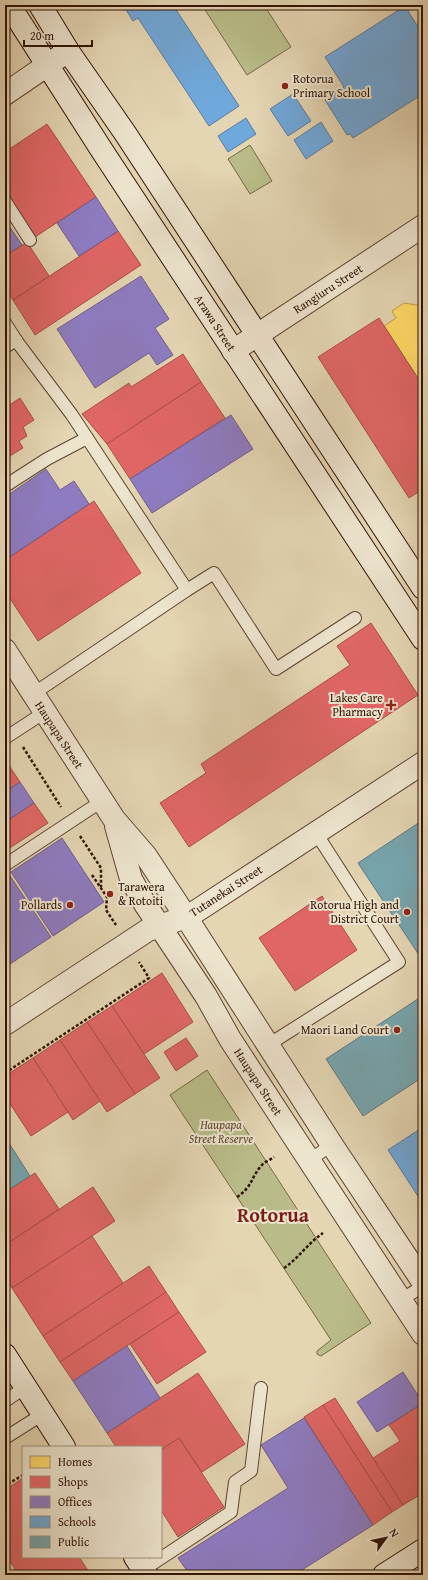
<svg xmlns="http://www.w3.org/2000/svg" width="428" height="1580" font-family="'Gentium Book Plus',serif">
  <style>
    .green { fill: #b9bc89; stroke: #756846 }
    .homes { fill: #ffd966; stroke: #c19e49 }
    .shops { fill: #e06666; stroke: #ac4d49 }
    .offices { fill: #8e7cc3; stroke: #725c8a }
    .schools { fill: #6fa8dc; stroke: #5c7b9b }
    .public { fill: #76a5af; stroke: #61797c }
    .lines { fill: none; stroke-linecap: round; stroke-linejoin: round }
    .lane-casing { stroke: #5e4430; stroke-width: 14 }
    .street-casing { stroke: #5e4430; stroke-width: 24 }
    .secondary-casing { stroke: #311304; stroke-width: 24 }
    .path { stroke: #311304; stroke-width: 2.5; stroke-dasharray: 3 2; stroke-linecap: butt }
    .lane { stroke: #ede4ce; stroke-width: 12 }
    .street { stroke: #ede4ce; stroke-width: 22 }
    .secondary { stroke: #ede4ce; stroke-width: 22 }
    .poi-dot { fill: #8f2418; stroke: #ede4ce; stroke-width: 1.5 }
    .labels { text-anchor: middle; stroke-width: 4; stroke-linejoin: round; paint-order: stroke }
    .poi-label { font-size: 12px; fill: #311304; stroke: #ede4ce; text-anchor: end }
    .street-label { font-size: 12px; fill: #311304; stroke: #ede4ce }
    .park-label { font-size: 12px; font-style: italic; fill: #5a462c; stroke: #ede4ce }
    .town-label { font-size: 20px; font-weight: bold; fill: #7a1f14; stroke: #ede4ce }
  </style>
  <rect width="100%" height="100%" fill="#e4d5b3"/>
  <filter id="stains"><feTurbulence type="fractalNoise" baseFrequency=".005" numOctaves="4"/><feColorMatrix values="0 0 0 0 .2 0 0 0 0 .09 0 0 0 0 .02 0 0 0 .5 -.17"/></filter>
  <radialGradient id="worn" r=".72"><stop offset=".6" stop-color="#630" stop-opacity="0"/><stop offset="1" stop-color="#630" stop-opacity=".3"/></radialGradient>
  <g class="green">
    <polygon points="202,5 264,5 291,47 247,75"/>
    <polygon points="250,145 272,181 250,194 228,159"/>
    <polygon points="207,1070 371,1323 321,1356 317,1354 317,1351 331,1340 170,1095"/>
  </g>
  <polygon class="homes" points="404,303 423,306 423,386 384,326 396,318 392,311"/>
  <g class="shops">
    <polygon points="47,124 96,197 35,237 5,191 5,152"/>
    <polygon points="118,231 141,265 35,335 13,300"/>
    <polygon points="27,242 49,276 13,300 5,289 5,256"/>
    <polygon points="379,318 423,386 423,489 409,498 318,357"/>
    <polygon points="183,354 201,382 107,444 82,414 129,383 131,387"/>
    <polygon points="201,382 225,418 130,479 107,444"/>
    <polygon points="20,398 34,420 23,427 27,436 19,441 23,448 5,459 5,408"/>
    <polygon points="94,501 141,573 38,641 5,591 5,560"/>
    <polygon points="371,623 418,695 189,847 160,803 206,773 201,764 350,665 337,646"/>
    <polygon points="5,761 6,761 20,782 5,792"/>
    <polygon points="34,803 48,823 5,851 5,822"/>
    <polygon points="322,896 357,950 295,991 259,938"/>
    <polygon points="162,973 193,1022 144,1054 112,1006"/>
    <polygon points="112,1006 160,1078 135,1094 87,1022"/>
    <polygon points="87,1022 135,1094 107,1112 60,1040"/>
    <polygon points="186,1038 198,1056 176,1071 164,1052"/>
    <polygon points="60,1040 100,1101 73,1120 33,1058"/>
    <polygon points="33,1058 68,1112 31,1136 5,1096 5,1076"/>
    <polygon points="35,1173 59,1209 5,1245 5,1192"/>
    <polygon points="93,1187 115,1221 12,1288 5,1278 5,1245"/>
    <polygon points="92,1236 123,1283 43,1336 12,1288"/>
    <polygon points="149,1266 166,1292 60,1362 43,1336"/>
    <polygon points="166,1292 179,1312 73,1381 60,1362"/>
    <polygon points="179,1312 206,1352 157,1384 130,1344"/>
    <polygon points="198,1373 245,1444 202,1472 179,1438 161,1450 161,1447 116,1447 107,1433"/>
    <polygon points="335,1398 403,1505 392,1512 323,1405"/>
    <polygon points="423,1403 423,1493 403,1505 373,1458 400,1441 389,1425"/>
    <polygon points="323,1405 392,1512 373,1525 304,1417"/>
    <polygon points="179,1438 224,1507 178,1537 161,1510 161,1450"/>
    <polygon points="23,1478 23,1557 79,1557 91,1575 19,1575 5,1554 5,1490"/>
  </g>
  <g class="offices">
    <polygon points="96,197 118,231 79,256 57,223"/>
    <polygon points="5,220 22,245 5,256"/>
    <polygon points="141,276 169,319 155,328 173,355 157,365 149,353 95,388 57,329"/>
    <polygon points="231,415 253,449 152,513 130,479"/>
    <polygon points="46,469 60,490 74,481 89,504 5,560 5,497"/>
    <polygon points="20,782 34,803 5,822 5,792"/>
    <polygon points="62,838 104,902 53,936 11,872"/>
    <polygon points="8,873 51,937 7,966 5,963 5,875"/>
    <polygon points="127,1346 160,1398 107,1433 73,1381"/>
    <polygon points="403,1372 423,1403 377,1432 357,1402"/>
    <polygon points="304,1418 373,1525 294,1575 190,1575 178,1558 288,1488 261,1445"/>
  </g>
  <g class="schools">
    <polygon points="123,5 173,5 239,106 209,126 138,18 133,21"/>
    <polygon points="416,5 423,5 423,15"/>
    <polygon points="405,6 423,35 423,94 353,138 350,134 347,135 325,100 344,87 325,57"/>
    <polygon points="293,94 311,121 288,136 270,109"/>
    <polygon points="246,118 256,134 228,152 218,136"/>
    <polygon points="321,122 333,141 306,159 294,140"/>
    <polygon points="423,1127 423,1204 388,1150"/>
  </g>
  <g class="public">
    <polygon points="423,820 423,961 358,863"/>
    <polygon points="421,997 423,1001 423,1077 363,1116 326,1059"/>
    <polygon points="5,1137 30,1176 5,1192"/>
  </g>
  <g class="lines">
    <defs>
      <g id="lane">
        <polyline points="5,201 30,240"/>
        <polyline points="5,323 18,343 72,415 187,590 33,694"/>
        <polyline points="5,347 16,340"/>
        <polyline points="5,486 47,459 87,438"/>
        <polyline points="187,590 214,573 276,669 355,618"/>
        <polyline points="5,738 45,712"/>
        <polyline points="5,865 102,801"/>
        <polyline points="268,1045 399,962 316,833"/>
        <polyline points="309,1160 332,1145"/>
        <polyline points="401,1300 423,1286"/>
        <polyline points="5,1401 26,1387"/>
        <polyline points="5,1438 43,1414"/>
        <polyline points="143,1570 231,1512 235,1482 251,1471 261,1388"/>
      </g>
      <g id="street">
        <polyline points="5,94 68,51"/>
        <polyline points="233,351 423,226"/>
        <polyline points="5,650 114,819 146,856 186,917 332,1145 423,1282"/>
        <polyline points="116,826 131,879 145,904 206,996 230,1039 309,1160 423,1334"/>
        <polyline points="5,1024 148,930 186,917 195,912 423,763"/>
      </g>
      <g id="secondary">
        <polyline points="9,5 101,149 423,639"/>
        <polyline points="40,5 68,51 125,133 423,588"/>
        <polyline points="5,1355 64,1447"/>
        <polyline points="135,1557 147,1575"/>
        <polyline points="384,1575 423,1550"/>
      </g>
    </defs>
    <use href="#lane" class="lane-casing"/>
    <use href="#street" class="street-casing"/>
    <use href="#secondary" class="secondary-casing"/>
    <g class="path">
      <polyline points="23,747 61,807"/>
      <polyline points="80,836 101,868 101,887"/>
      <polyline points="92,875 107,897 106,910 116,925"/>
      <polyline points="5,1073 149,978 139,962"/>
      <path d="M237,1197C253,1186 250,1179 261,1166C264,1162 270,1160 274,1157"/>
      <path d="M284,1268C299,1258 308,1243 323,1233"/>
      <polyline points="8,1484 23,1475"/>
    </g>
    <use href="#lane" class="lane"/>
    <use href="#street" class="street"/>
    <use href="#secondary" class="secondary"/>
  </g>
  <g class="poi-dot">
    <circle cx="285" cy="86" r="4"/>
    <path d="M389 699h4v4h4v4h-4v4h-4v-4h-4v-4h4z"/>
    <circle cx="110" cy="894" r="4"/>
    <circle cx="70" cy="905" r="4"/>
    <circle cx="407" cy="912" r="4"/>
    <circle cx="397" cy="1030" r="4"/>
  </g>
  <g class="labels">
    <g class="poi-label">
      <text x="293" y="83" text-anchor="start">Rotorua<tspan x="293" dy="14">Primary School</tspan></text>
      <text x="383" y="702">Lakes Care<tspan x="383" dy="14">Pharmacy</tspan></text>
      <text x="118" y="891" text-anchor="start">Tarawera<tspan x="118" dy="14">&amp; Rotoiti</tspan></text>
      <text x="62" y="909">Pollards</text>
      <text x="399" y="909">Rotorua High and<tspan x="399" dy="14">District Court</tspan></text>
      <text x="389" y="1034">Maori Land Court</text>
    </g>
    <g class="street-label">
      <text transform="translate(328 289) rotate(-33)" y="4">Rangiuru Street</text>
      <text transform="translate(215 323) rotate(57)" y="4">Arawa Street</text>
      <text transform="translate(59 735) rotate(57)" y="4">Haupapa Street</text>
      <text transform="translate(226 891) rotate(-33)" y="4">Tutanekai Street</text>
      <text transform="translate(258 1082) rotate(57)" y="4">Haupapa Street</text>
    </g>
    <g class="park-label">
      <text x="221" y="1129">Haupapa<tspan x="221" dy="14">Street Reserve</tspan></text>
    </g>
    <g class="town-label">
      <text x="273" y="1222">Rotorua</text>
    </g>
  </g>
  <rect width="428" height="1580" fill="none" stroke="#e4d5b3" stroke-width="20"/>
  <rect x="6" y="6" width="416" height="1568" fill="none" stroke="#311304" stroke-width="2"/>
  <rect x="10" y="10" width="408" height="1560" fill="none" stroke="#311304"/>
  <rect x="22" y="1446" width="140" height="112" fill="#ede4ce" stroke="#a2907d"/>
  <rect x="30" y="1456" width="20" height="12" fill="#ffd966" stroke="#a2907d"/>
  <text x="58" y="1466" font-size="12" fill="#311304">Homes</text>
  <rect x="30" y="1476" width="20" height="12" fill="#e06666" stroke="#a2907d"/>
  <text x="58" y="1486" font-size="12" fill="#311304">Shops</text>
  <rect x="30" y="1496" width="20" height="12" fill="#8e7cc3" stroke="#a2907d"/>
  <text x="58" y="1506" font-size="12" fill="#311304">Offices</text>
  <rect x="30" y="1516" width="20" height="12" fill="#6fa8dc" stroke="#a2907d"/>
  <text x="58" y="1526" font-size="12" fill="#311304">Schools</text>
  <rect x="30" y="1536" width="20" height="12" fill="#76a5af" stroke="#a2907d"/>
  <text x="58" y="1546" font-size="12" fill="#311304">Public</text>
  <g transform="translate(386 1538) rotate(57)" stroke="#ede4ce" stroke-width="3" paint-order="stroke">
  <path d="M0-3L7 15L0 10L-7 15Z" fill="#311304"/>
  <text y="-6" font-size="11" font-weight="bold" text-anchor="middle" fill="#311304">N</text>
  </g>
  <path d="M24 40v6h68v-6" fill="none" stroke="#311304" stroke-width="2"/>
  <text x="30" y="40" font-size="12" fill="#311304" stroke="#ede4ce" stroke-width="3" paint-order="stroke">20 m</text>
  <rect width="100%" height="100%" filter="url(#stains)"/>
  <rect width="100%" height="100%" fill="url(#worn)"/>
</svg>
